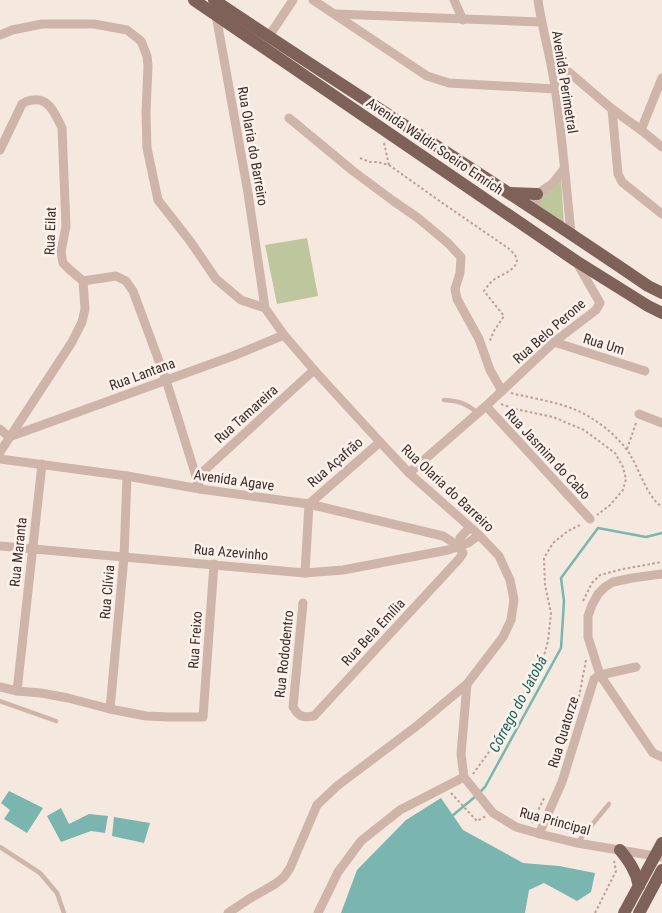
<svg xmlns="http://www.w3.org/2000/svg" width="662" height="913" font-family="'Roboto Condensed',sans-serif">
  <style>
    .green { fill: #bdc69c }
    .water { fill: #7ab5b0 }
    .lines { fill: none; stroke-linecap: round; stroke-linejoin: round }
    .stream { stroke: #7ab5b0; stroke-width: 2.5 }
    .path { stroke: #bb9f93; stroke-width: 2; stroke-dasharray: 2.5 2.5; stroke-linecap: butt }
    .service { stroke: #cfb5a9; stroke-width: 4.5 }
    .minor { stroke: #cfb5a9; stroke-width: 9 }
    .primary { stroke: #7e6159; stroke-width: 12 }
    .labels { text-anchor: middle; stroke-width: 5; stroke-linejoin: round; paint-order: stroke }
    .street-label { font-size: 14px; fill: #3b2d29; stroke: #fcf2ec }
    .water-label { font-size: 15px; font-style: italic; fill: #1a615d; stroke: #fcf2ec }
  </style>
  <rect width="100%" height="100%" fill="#f5e8de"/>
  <g class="green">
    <polygon points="561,179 564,223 537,208 539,198"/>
    <polygon points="307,238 318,296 277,304 265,245"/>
  </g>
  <g class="water">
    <polygon points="9,791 43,808 27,833 4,819 10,810 1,803"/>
    <polygon points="441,798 463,830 523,863 559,866 595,873 591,892 577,901 544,883 529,890 525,913 341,913 357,870 406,820"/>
    <polygon points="61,808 69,824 89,814 108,816 105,833 91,831 61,842 47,816"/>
    <polygon points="114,817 150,823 144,843 112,836"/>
  </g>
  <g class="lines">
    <g class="stream">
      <polyline points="480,792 485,787 561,648 564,601 561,578 598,528 646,537 662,533"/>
      <polyline points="452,816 476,796"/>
    </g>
    <g class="path">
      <polyline points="384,143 389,165"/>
      <path d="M360,158L370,162H377L389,165L441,202L508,248C510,250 515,254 516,257C521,268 501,275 495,279C490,282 487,287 484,291L504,316L494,331L489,343"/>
      <path d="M511,393C531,398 552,401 571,408C593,416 621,437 632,458C641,474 647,496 662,507"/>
      <polyline points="501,404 515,409 553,417 584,430 615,453 623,467 626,479 623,490 610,505 597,515"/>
      <polyline points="627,449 636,423"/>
      <polyline points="583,601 592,583 600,575 623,569 662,562"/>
      <polyline points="579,697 586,660"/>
      <polyline points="473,774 494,745 542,663 548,641 551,613 545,585 544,558 553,543 568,531 582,524"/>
      <polyline points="451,793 477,821 486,816"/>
      <polyline points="532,823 545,796"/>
      <polyline points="595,913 616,871 614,861"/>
    </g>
    <g class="service">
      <path d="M444,400C460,401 465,403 478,413"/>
      <polyline points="0,701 56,721"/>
      <polyline points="577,843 609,804"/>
      <polyline points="0,847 40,873 57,893 64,913"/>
    </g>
    <g class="minor">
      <polyline points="313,0 427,76 449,83 555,89"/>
      <polyline points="454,0 463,20"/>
      <path d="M538,0C542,29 551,58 555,87C562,135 566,184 571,233"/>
      <polyline points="217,13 216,15 248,193 265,308 284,335 314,370 380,442 409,473 479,535 499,556 510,580 514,600 511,620 503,637 467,684 418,725 337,786 317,805 290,868 284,877 275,884 249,899 228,913"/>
      <polyline points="336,14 541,22"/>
      <polyline points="0,35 12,30 42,24 94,24 127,30 141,41 147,56 148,66 146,112 147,148 158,200 190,241 216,279 241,300 265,308"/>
      <polyline points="269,36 293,0"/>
      <polyline points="550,56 612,109 641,130 662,147"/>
      <polyline points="612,109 618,174 622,182 662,214"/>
      <polyline points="289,118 353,171 392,200 418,218 448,243 461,257 460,273 455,289 457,299 479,339 490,370 502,391"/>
      <polyline points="641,130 662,78"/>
      <path d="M0,150L22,104C25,102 29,100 33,100C49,97 56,116 62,128L66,226L61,252L63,263L70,270L83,281L85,309L82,322L72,342L0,452"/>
      <polyline points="534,210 537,194 552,184 564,169"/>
      <polyline points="83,281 116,276 126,281 133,291 166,380 200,489"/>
      <polyline points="554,342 645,371"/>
      <polyline points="486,406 590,519"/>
      <polyline points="639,414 662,423"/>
      <polyline points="0,429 9,437 233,356 284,335"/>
      <path d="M0,459L127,476L200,489L309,504L443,536L451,541L462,551L463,553L459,559L314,716C303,718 299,717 293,707L303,603"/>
      <polyline points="409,473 486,406 554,342 596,310 600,303 577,263"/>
      <polyline points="196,478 314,370"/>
      <polyline points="0,546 305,573 343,570 448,550 468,543 479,535"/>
      <polyline points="458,547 460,538 470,527"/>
      <polyline points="305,573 309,504 380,442"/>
      <polyline points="662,574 632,578 613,582 605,587 598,594 592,605 588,616 588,637 600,675 653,753 662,757"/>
      <polyline points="467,684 461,754 464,777 493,813 516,827 544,835 577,843 655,856 662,857"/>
      <polyline points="0,687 17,691 41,693 68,698 110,709 146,716 169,717 203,717 214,564"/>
      <polyline points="17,691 42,464"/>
      <polyline points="110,709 124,557 127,476"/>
      <polyline points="539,834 562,782 594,679 600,675 636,667"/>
      <polyline points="318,913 338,872 361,841 400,810 464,777"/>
    </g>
    <g class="primary">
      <polyline points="194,0 576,261 648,306 662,313"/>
      <path d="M214,0C358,97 505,188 648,286L662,293"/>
      <polyline points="509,193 537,194"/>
      <path d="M620,850C629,861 636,871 639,886"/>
      <polyline points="624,913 662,843"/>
      <polyline points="639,913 662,870"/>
    </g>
  </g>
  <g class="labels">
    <g class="street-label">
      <text transform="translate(565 82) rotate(81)" y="5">Avenida Perimetral</text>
      <text transform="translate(253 146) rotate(80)" y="5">Rua Olaria do Barreiro</text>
      <text transform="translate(435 146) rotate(34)" y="5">Avenida Waldir Soeiro Emrich</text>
      <text transform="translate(50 231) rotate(-88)" y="5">Rua Eilat</text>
      <text transform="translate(549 331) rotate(-41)" y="5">Rua Belo Perone</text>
      <text transform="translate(604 344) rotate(17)" y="5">Rua Um</text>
      <text transform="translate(142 374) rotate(-20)" y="5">Rua Lantana</text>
      <text transform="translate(246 414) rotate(-42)" y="5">Rua Tamareira</text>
      <text transform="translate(548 454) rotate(47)" y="5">Rua Jasmim do Cabo</text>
      <text transform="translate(335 462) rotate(-41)" y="5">Rua Açafrão</text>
      <text transform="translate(234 480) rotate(8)" y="5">Avenida Agave</text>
      <text transform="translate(448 488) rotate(43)" y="5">Rua Olaria do Barreiro</text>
      <text transform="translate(18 552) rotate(-84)" y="5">Rua Maranta</text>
      <text transform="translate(231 552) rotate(5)" y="5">Rua Azevinho</text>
      <text transform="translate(107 592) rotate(-85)" y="5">Rua Clívia</text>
      <text transform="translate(373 632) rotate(-47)" y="5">Rua Bela Emília</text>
      <text transform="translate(195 640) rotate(-86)" y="5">Rua Freixo</text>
      <text transform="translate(284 654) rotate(-84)" y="5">Rua Rododentro</text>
      <text transform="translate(563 732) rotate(-73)" y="5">Rua Quatorze</text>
      <text transform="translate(555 821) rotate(15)" y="5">Rua Principal</text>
    </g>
    <g class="water-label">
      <text transform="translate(518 704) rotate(-62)" y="5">Córrego do Jatobá</text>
    </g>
  </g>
</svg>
